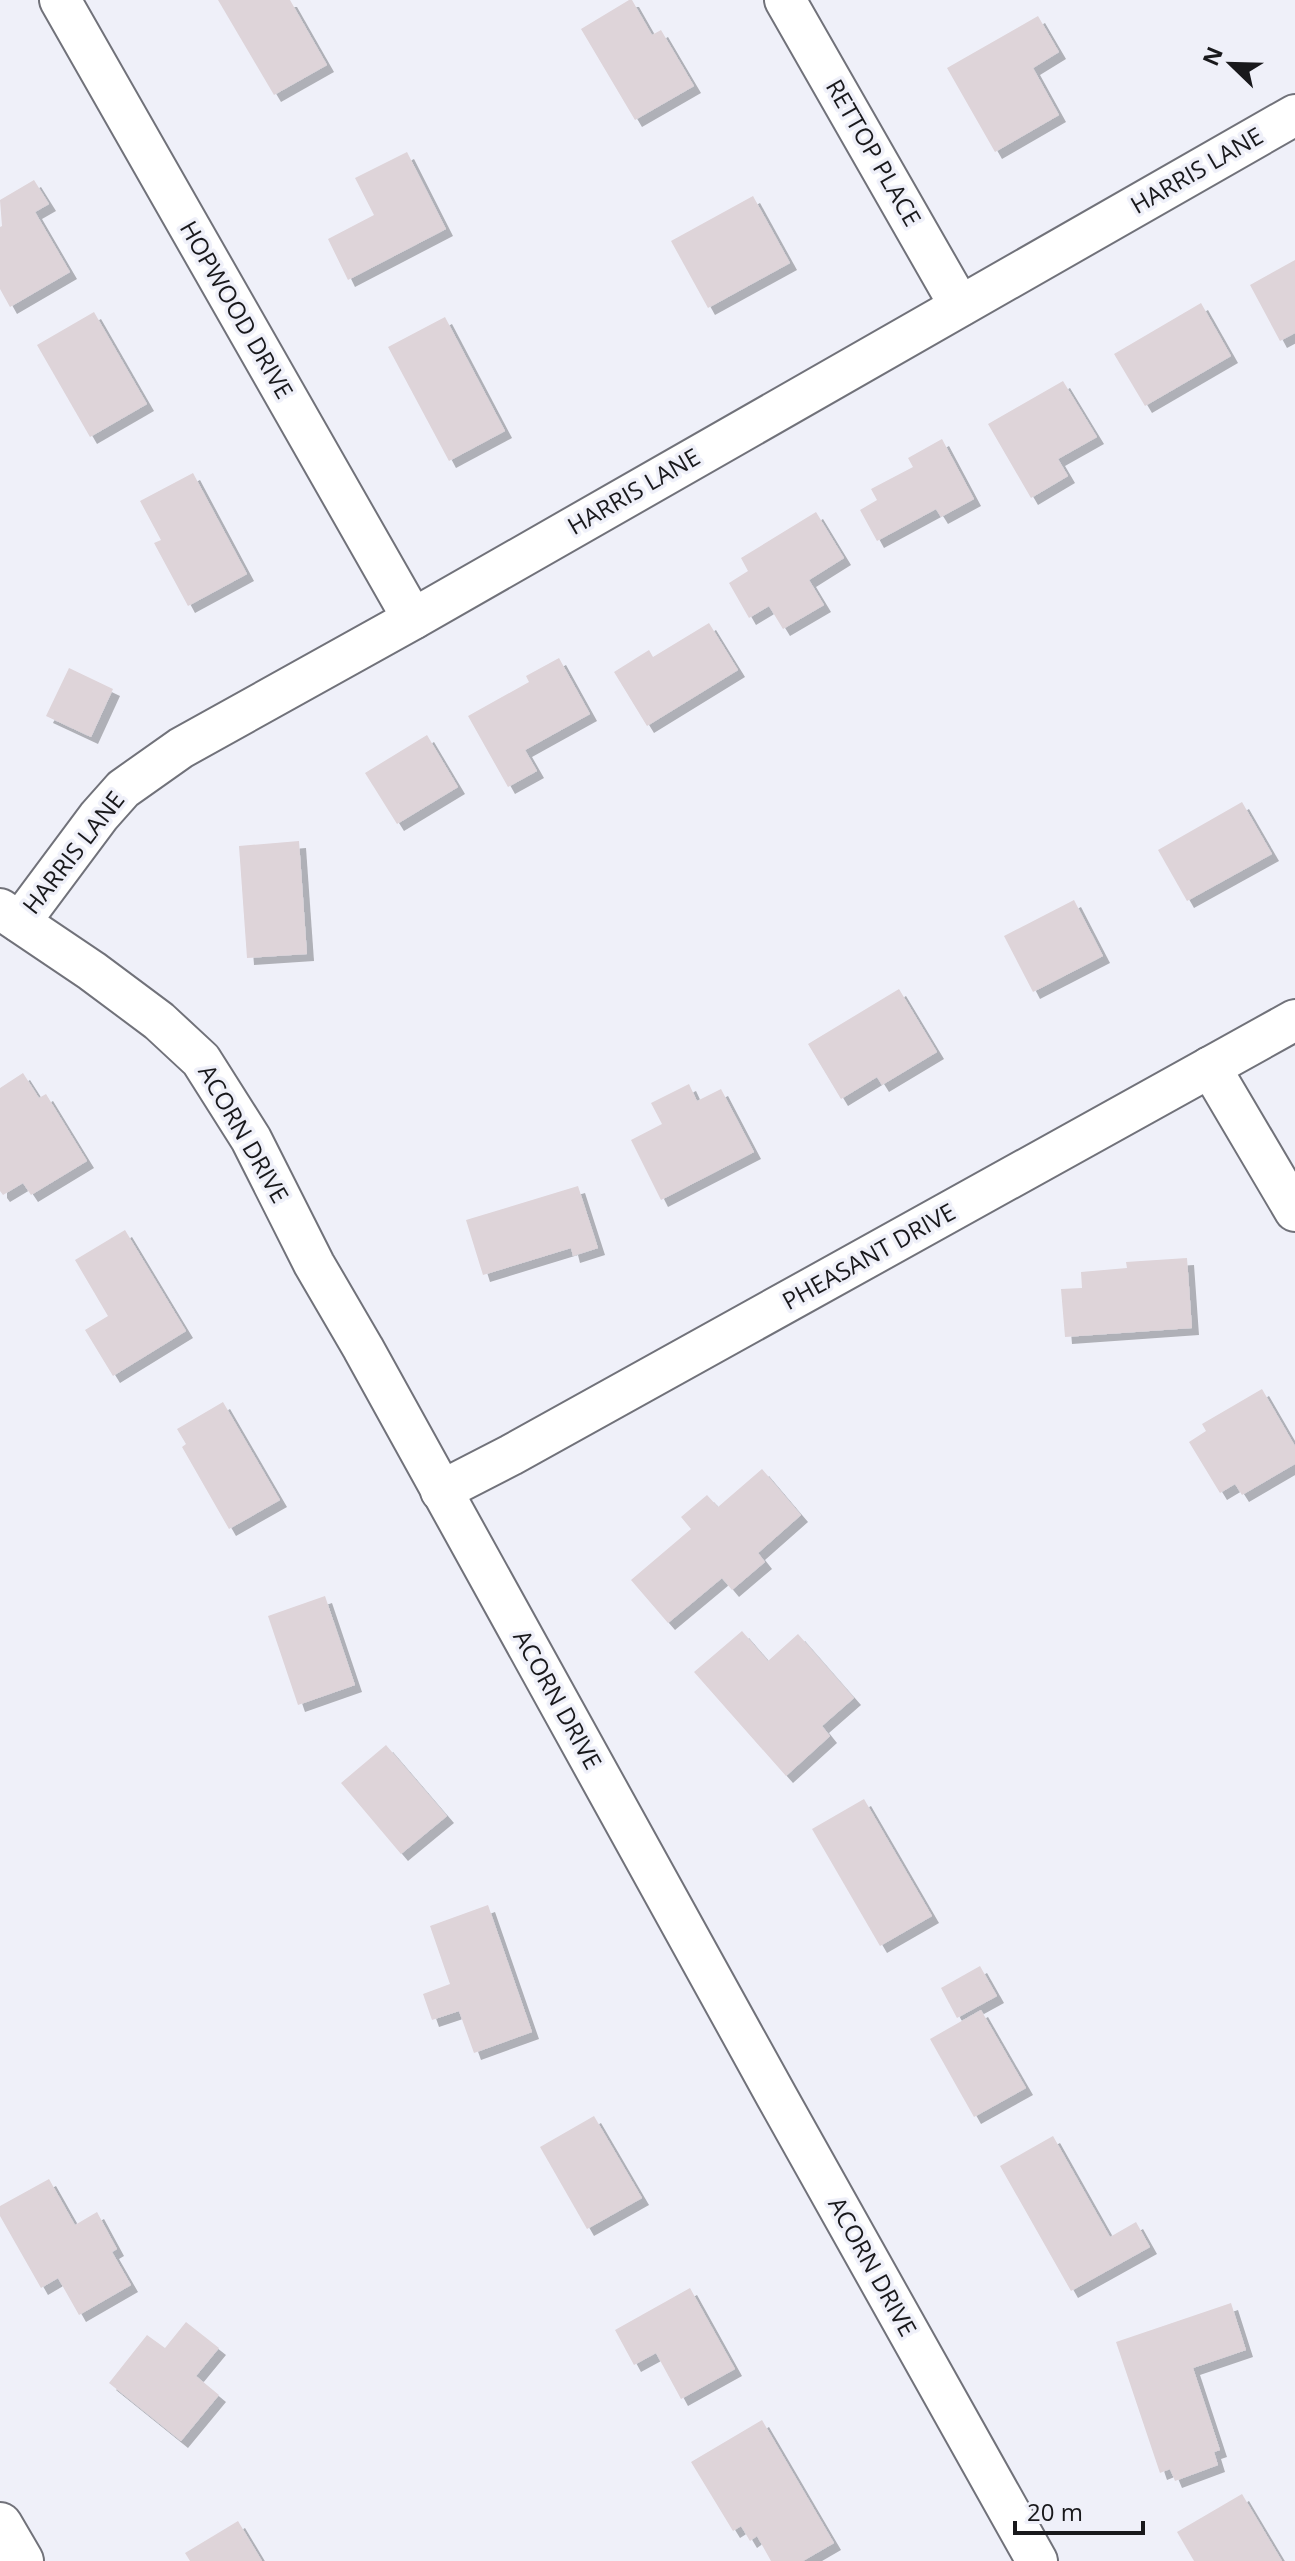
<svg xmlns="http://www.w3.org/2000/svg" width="1295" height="2561" font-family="'Open Sans',sans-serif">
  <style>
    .building { fill: #ded4d9; filter: url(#shadow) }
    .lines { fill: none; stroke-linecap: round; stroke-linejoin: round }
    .minor-casing { stroke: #71727a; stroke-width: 44 }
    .tertiary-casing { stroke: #71727a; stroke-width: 48 }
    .minor { stroke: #fff; stroke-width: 40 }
    .tertiary { stroke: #fff; stroke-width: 44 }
    .labels { text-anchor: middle; stroke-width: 7; stroke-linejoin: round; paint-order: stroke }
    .street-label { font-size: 24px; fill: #19191c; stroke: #eff0f9 }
  </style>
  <defs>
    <filter id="shadow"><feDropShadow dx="7" dy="7" stdDeviation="0" flood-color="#0004"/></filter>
  </defs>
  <rect width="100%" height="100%" fill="#eff0f9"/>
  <g class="building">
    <polygon points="218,0 290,0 327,65 274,95"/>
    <polygon points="629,0 632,0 652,35 661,30 694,86 635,120 581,29"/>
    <polygon points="1038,16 1059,52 1033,68 1059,115 995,152 947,68"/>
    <polygon points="407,152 446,229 348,280 328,239 374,215 355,178"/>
    <polygon points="34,180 49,204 35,212 70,272 10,307 0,289 0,227 2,226 0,200"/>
    <polygon points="753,196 790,263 708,308 671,241"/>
    <polygon points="1295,260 1295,333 1280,341 1250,285"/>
    <polygon points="1201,303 1231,356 1145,406 1114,354"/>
    <polygon points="94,312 147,404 90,437 37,345"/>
    <polygon points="445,317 505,431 449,461 388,347"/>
    <polygon points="1063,381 1097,437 1058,459 1068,476 1031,498 988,424"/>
    <polygon points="942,439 974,499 941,517 936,509 877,541 860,510 877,500 871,489 913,467 908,458"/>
    <polygon points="193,473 247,574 188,606 154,543 161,540 140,501"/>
    <polygon points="816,512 844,558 809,580 824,605 783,629 769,606 749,618 729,583 748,571 741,558"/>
    <polygon points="709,623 738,670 647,726 614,672 649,650 653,657"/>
    <polygon points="559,658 590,714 525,750 537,771 508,787 468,716 529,682 526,676"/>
    <polygon points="69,668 113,689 91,737 46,716"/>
    <polygon points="427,735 458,787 397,824 365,773"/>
    <polygon points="1242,802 1272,854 1187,901 1158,850"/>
    <polygon points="299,841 307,954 247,958 239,846"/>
    <polygon points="1074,900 1103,956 1033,992 1004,936"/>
    <polygon points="899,989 937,1052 882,1085 877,1077 841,1099 808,1044"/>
    <polygon points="23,1073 39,1098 46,1094 87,1161 31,1195 23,1183 3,1195 0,1191 0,1088"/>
    <polygon points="689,1084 697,1101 721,1089 754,1152 661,1200 631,1140 662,1124 651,1103"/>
    <polygon points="578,1186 598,1248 573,1256 571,1248 483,1275 466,1220"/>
    <polygon points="125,1230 186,1331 113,1376 85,1330 108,1316 75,1260"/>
    <polygon points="1187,1258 1192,1328 1065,1337 1061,1289 1082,1288 1081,1272 1127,1268 1126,1262"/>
    <polygon points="1262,1389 1295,1446 1295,1464 1242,1495 1235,1484 1220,1493 1189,1442 1206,1431 1202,1424"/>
    <polygon points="223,1402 280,1500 229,1529 182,1447 186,1444 177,1429"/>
    <polygon points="762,1469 801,1515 758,1553 765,1562 732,1590 722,1578 668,1623 631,1580 691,1529 681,1517 707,1495 718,1507"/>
    <polygon points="325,1596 355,1685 298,1705 268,1616"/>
    <polygon points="742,1631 768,1661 798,1634 854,1698 822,1726 830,1736 786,1776 694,1672"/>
    <polygon points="386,1745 447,1816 401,1854 341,1783"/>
    <polygon points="864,1799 932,1916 880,1946 812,1829"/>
    <polygon points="488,1905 532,2032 474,2053 459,2011 432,2020 423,1994 450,1984 430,1926"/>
    <polygon points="980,1966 997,1996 957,2018 941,1988"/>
    <polygon points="981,2010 1026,2088 974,2117 930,2039"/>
    <polygon points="594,2116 642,2198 587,2229 540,2147"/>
    <polygon points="1053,2136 1110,2237 1136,2222 1150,2247 1071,2291 1000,2166"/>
    <polygon points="49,2179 75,2225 97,2212 117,2249 112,2252 131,2285 79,2315 58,2278 41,2288 0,2216 0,2206"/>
    <polygon points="690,2288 735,2369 681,2399 656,2353 634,2365 615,2330"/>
    <polygon points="1231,2303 1246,2350 1193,2368 1220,2450 1214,2452 1218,2465 1175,2481 1170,2469 1160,2473 1116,2342"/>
    <polygon points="186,2322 219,2348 196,2376 219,2395 181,2441 109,2383 147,2335 165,2348"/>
    <polygon points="762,2420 834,2543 803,2561 771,2561 757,2536 750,2541 741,2526 733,2531 691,2462"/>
    <polygon points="1242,2494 1282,2561 1194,2561 1177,2532"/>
    <polygon points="238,2521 262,2561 190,2561 185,2553"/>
  </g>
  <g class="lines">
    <defs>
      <g id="minor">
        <polyline points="60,0 413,619"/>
        <polyline points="785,0 960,306"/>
        <polyline points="0,909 92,971 159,1021 201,1060 251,1139 314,1264 363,1348 777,2097 1037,2561"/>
        <polyline points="20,922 99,816 123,789 181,748 413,619 1295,115"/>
        <polyline points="1210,1067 1295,1211"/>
        <polyline points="441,1491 511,1455 1295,1020"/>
      </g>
      <polyline id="tertiary" points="0,2525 21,2561"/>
    </defs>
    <use href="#minor" class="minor-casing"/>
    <use href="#tertiary" class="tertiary-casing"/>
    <use href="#minor" class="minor"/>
    <use href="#tertiary" class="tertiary"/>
  </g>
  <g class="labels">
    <g class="street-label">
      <text transform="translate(873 153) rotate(60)" y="8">RETTOP PLACE</text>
      <text transform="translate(1197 171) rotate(-30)" y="8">HARRIS LANE</text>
      <text transform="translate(236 310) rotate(60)" y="8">HOPWOOD DRIVE</text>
      <text transform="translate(634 492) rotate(-30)" y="8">HARRIS LANE</text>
      <text transform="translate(74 853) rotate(-52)" y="8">HARRIS LANE</text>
      <text transform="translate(243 1134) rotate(60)" y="8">ACORN DRIVE</text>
      <text transform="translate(869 1257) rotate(-29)" y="8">PHEASANT DRIVE</text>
      <text transform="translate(557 1700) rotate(61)" y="8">ACORN DRIVE</text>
      <text transform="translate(872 2267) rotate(61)" y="8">ACORN DRIVE</text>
    </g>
  </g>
  <g transform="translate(1231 64) rotate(293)" stroke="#eff0f9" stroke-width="6" paint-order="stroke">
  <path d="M0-6L14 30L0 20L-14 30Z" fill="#19191c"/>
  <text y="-12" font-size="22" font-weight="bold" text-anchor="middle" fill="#19191c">N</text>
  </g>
  <path d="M1015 2521v12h128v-12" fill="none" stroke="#19191c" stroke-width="4"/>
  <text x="1027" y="2521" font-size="24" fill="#19191c" stroke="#eff0f9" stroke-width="6" paint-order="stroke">20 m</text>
</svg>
